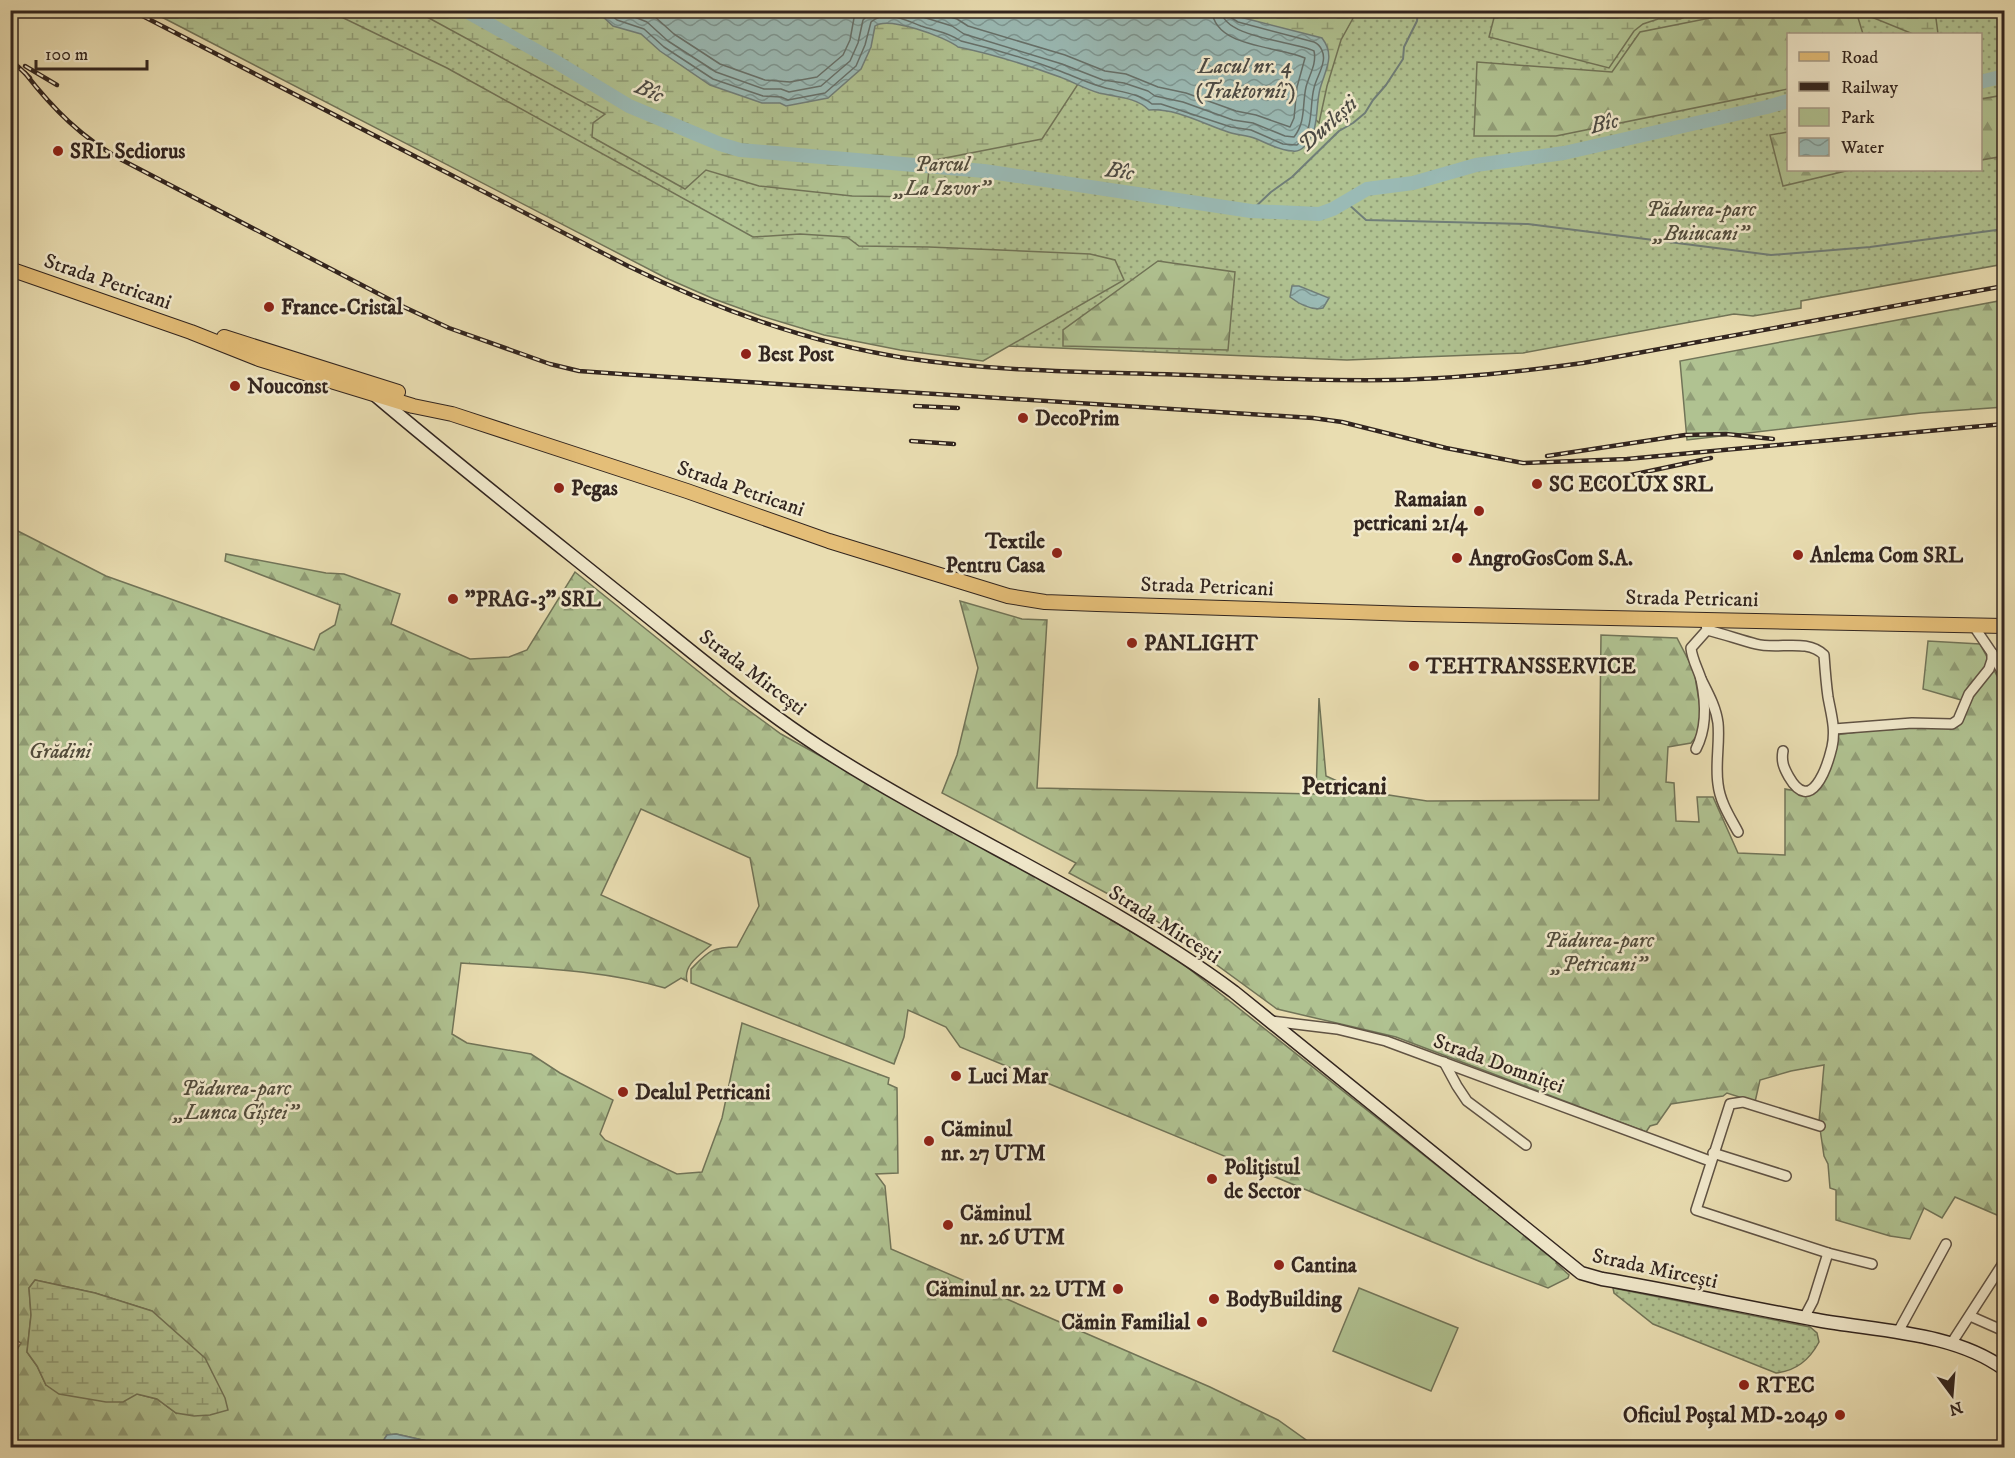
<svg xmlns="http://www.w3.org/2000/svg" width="2015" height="1458" font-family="'IM FELL DW Pica',serif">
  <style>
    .green { fill: url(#green-dots); stroke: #717458; stroke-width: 1.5; fill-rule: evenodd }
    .forest { fill: url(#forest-firs); stroke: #717458; stroke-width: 1.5; fill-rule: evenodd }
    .wetland { fill: url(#wetland-marsh); stroke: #717458; stroke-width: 1.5 }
    .pitch { fill: #b0c291; stroke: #717458; stroke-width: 1.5 }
    .water { fill: url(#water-waves); stroke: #707e79; stroke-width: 1.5 }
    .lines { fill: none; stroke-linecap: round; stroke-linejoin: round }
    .shore { stroke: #66706a; stroke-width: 1.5 }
    .stream { stroke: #707e79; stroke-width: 2 }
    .river { stroke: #9abab5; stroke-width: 14 }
    .street-casing { stroke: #605344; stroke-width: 12 }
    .secondary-casing { stroke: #32251f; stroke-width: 15 }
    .primary-casing { stroke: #32251f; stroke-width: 16 }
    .street { stroke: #f1e9cc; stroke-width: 9 }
    .secondary { stroke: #f1e9cc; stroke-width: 12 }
    .primary { stroke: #e4be78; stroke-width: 14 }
    .rail-casing { stroke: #32251f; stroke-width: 4.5 }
    .rail { stroke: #f1e9cc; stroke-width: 2; stroke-dasharray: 7; stroke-linecap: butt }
    .poi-dot { fill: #8f2418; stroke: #f1e9cc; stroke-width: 2 }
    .labels { text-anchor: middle; stroke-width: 5; stroke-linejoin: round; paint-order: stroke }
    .poi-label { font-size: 21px; font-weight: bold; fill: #32251f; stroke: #f1e9cc; text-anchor: start }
    .park-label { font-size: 21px; font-style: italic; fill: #524c3c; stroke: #f1e9cc }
    .street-label { font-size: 21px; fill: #32251f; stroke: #f1e9cc }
    .water-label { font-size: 22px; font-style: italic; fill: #4c4a44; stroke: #f1e9cc }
    .quarter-label { font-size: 24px; font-weight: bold; fill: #32251f; stroke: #f1e9cc }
  </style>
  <defs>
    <pattern id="green-dots" width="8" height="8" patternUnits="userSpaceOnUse" patternTransform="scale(1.5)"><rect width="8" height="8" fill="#b0c291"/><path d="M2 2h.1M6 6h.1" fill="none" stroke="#909d76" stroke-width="1.8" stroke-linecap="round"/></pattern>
    <pattern id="forest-firs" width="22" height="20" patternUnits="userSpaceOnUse" patternTransform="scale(1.5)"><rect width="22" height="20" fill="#b0c291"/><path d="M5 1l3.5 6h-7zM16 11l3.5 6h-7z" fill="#909d76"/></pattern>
    <pattern id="wetland-marsh" width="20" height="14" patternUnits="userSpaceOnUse" patternTransform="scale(1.5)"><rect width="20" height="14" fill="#b0c291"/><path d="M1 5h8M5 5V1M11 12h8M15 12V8" fill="none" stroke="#909d76"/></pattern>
    <pattern id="water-waves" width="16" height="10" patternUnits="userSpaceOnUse" patternTransform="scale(1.5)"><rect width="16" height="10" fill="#9abab5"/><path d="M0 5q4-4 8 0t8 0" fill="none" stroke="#7e9793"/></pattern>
  </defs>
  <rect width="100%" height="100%" fill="#e9ddb1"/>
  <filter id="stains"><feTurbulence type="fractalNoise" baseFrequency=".00333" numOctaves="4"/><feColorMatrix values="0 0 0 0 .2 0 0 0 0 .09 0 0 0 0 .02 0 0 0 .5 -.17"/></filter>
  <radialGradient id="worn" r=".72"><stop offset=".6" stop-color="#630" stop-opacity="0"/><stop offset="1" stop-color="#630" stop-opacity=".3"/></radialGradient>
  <g class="green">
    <path d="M165,11H2004V264L1801,301V308L1753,316L1734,314L1523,353L1347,360L1007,346ZM1788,34H1980V170H1788Z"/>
    <path d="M1613,1288L1810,1327L1817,1333L1819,1342C1810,1359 1796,1371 1776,1373L1653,1324L1614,1293Z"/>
  </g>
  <g class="forest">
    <polygon points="1745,11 1856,11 1863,34 1788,34 1788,89 1556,136 1474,136 1477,62 1612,72 1640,32"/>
    <polygon points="2004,95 2004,156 1981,160 1981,99"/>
    <polygon points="1788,132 1788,170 1850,170 1783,186 1770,135"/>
    <polygon points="1158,261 1235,272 1228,350 1063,346 1063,330"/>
    <polygon points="2004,300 2004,407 1921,413 1687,440 1680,361"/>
    <path d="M10,527L106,576L314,650L320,634L335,625L340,605L225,561L226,554L326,573L344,574L400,594L391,624L470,659L509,657L527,650L575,572L729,696L781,734L1062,891L1173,956L1557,1261L1556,1263L1569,1275L1568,1278L1548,1288L1481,1262L960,1047L946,1027L908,1010L904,1037L894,1064L691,983V969C708,952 711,947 737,947L759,906L750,858L641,809L601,895L711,945C700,955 683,965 687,981L681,978L665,988C600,969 529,968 461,963L452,1034L467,1043L531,1054L560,1073L613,1100L600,1134L605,1140L677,1174L702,1172L722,1118L742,1023L889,1078L888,1084L897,1088L898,1173L876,1174L885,1186L891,1249L1210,1387L1278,1420L1316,1447L434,1448L431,1442L396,1434L387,1435L379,1448L11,1447V1359L21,1343L10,1336ZM35,1280L95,1293L152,1311L176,1413L157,1399L137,1394L46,1385L37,1366L27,1352L31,1315L29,1288Z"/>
    <polygon points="960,601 1022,619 1047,620 1037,788 1316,794 1319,698 1326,776 1357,790 1427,801 1599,800 1601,635 1677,638 1694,671 1701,713 1699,733 1691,743 1668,747 1666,782 1674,783 1676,821 1699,822 1697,797 1713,797 1738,853 1785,855 1785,789 1813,794 1830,770 1835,735 1889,728 1959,725 1968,702 1923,689 1928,641 1980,644 2004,689 2004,693 2001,698 2002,712 2004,712 2004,1218 1955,1197 1942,1218 1924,1208 1910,1239 1890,1236 1836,1220 1836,1190 1830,1188 1828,1164 1824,1156 1819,1122 1824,1065 1791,1071 1760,1080 1755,1102 1727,1093 1723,1096 1671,1104 1657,1124 1650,1126 1646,1132 1396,1037 1277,1009 1151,917 1069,873 1076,863 942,793 957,755 978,668"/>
  </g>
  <g class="wetland">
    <polygon points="1496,10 1700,10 1700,11 1680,19 1658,19 1643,24 1634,31 1609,68 1489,37"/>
    <polygon points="150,11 329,11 447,68 753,237 800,234 847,237 859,246 929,247 1090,254 1115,260 1124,280 983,361 900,350 824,335 761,316 714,299 666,278"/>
    <polygon points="416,11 601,11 868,17 881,15 1082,78 1042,139 930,161 926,197 852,196 759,186 706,170 685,189 592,137 593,123 605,114"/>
    <polygon points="1213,11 1357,11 1341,40 1327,86 1319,123"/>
    <polygon points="1864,11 1935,11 1938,34 1913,34 1864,14"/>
    <polygon points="35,1280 95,1293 152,1311 205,1358 225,1398 228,1410 210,1415 194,1416 176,1413 157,1399 137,1394 123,1402 106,1402 59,1394 46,1385 37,1366 27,1352 31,1315 29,1288"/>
  </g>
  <polygon class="pitch" points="1359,1288 1458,1328 1431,1391 1333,1351"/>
  <g class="water">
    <path d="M590,11H1227L1240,17L1322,38C1336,56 1325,70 1320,89C1315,108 1320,130 1305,146C1302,149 1298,152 1293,151C1280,151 1267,143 1254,138C1246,135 1236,135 1228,132C1203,124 1176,108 1149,110C1136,97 1116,97 1099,93C1085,89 1073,82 1060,77C1027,65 992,54 958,47C946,37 888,16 875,26L871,47L861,69L828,98L786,106L780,103H762L710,85L660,51L641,34L613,26L602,16Z"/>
    <path d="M1292,286H1299L1329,298L1323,308C1312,311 1298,303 1290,297Z"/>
    <polygon points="396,1434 431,1442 434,1447 379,1447 387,1435"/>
  </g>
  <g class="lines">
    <g class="shore">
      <path d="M605,10L617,20L644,29L664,47L713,79L763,96L781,97L788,100L825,93L856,66L865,45L871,22C886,9 905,20 921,26C936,31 948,32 961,41C994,49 1028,59 1060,71C1073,76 1086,82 1099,86C1117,92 1137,92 1152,104H1161L1231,127L1251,130L1283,144L1297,145C1315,130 1309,107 1314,88C1316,79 1322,70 1323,62C1325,54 1321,45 1314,42L1238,22L1230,17L1229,10"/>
      <polyline points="617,10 647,22 668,41 716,72 764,89 781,89 789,92 821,86 850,61 858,43 863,20 873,10"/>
      <polyline points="641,10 654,16 674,34 720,64 765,80 790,82 817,77 843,55 850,40 854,18 859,10"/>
      <path d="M900,10L952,26L964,34L1062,64L1103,80L1124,83L1148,91L1155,96L1183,102L1233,120L1253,123L1285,136L1294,137C1306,122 1302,105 1306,87C1309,75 1317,64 1314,51C1293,41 1223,38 1221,10"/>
      <path d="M928,10L957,19L968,26L1065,55L1105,71L1126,74L1158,87L1186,93L1236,111L1256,115L1290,127L1294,118L1297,87L1305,58C1279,46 1214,48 1212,10"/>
    </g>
    <g class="stream">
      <polyline points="1346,202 1366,220 1528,224 1771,255 1870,247 2004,229"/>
      <polyline points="1251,211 1271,192 1292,177 1339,131 1353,123 1365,113 1373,100 1386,85 1403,59 1404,47 1417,21 1418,10"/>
    </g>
    <g class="river">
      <polyline points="464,10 553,60 629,106 720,144 740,150 984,171 1251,211 1319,214 1333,209 1367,189 1413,183 1476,165 1564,153 1767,107 1788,101"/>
      <polyline points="1980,82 2004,76"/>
    </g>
    <defs>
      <g id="street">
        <path d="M1707,630C1724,634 1740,640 1756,644C1778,650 1807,638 1824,655C1825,669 1826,683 1828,697C1831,714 1836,729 1832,747C1827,768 1811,815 1789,777C1784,768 1781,762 1783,751"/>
        <polyline points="1992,653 2004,675"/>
        <path d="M1701,679C1708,693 1716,707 1718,723C1720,743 1715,764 1718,784C1720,802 1730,817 1738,832"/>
        <polyline points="1834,729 1912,723 1952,724 1958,720 1969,694 1989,669 1992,660 1992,653 1973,625"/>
        <path d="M1696,749C1707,728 1706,703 1701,679C1698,669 1692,659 1691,648L1707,630L1706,624"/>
        <polyline points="1271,1021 1337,1029 1386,1041 1710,1161"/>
        <polyline points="1444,1062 1457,1086 1467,1101 1526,1145"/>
        <polyline points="1820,1126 1743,1102 1730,1104 1696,1210 1828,1253 1872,1264"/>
        <polyline points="1713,1153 1786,1176"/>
        <polyline points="1970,1316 2004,1331"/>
        <polyline points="1804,1318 1813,1301 1828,1253"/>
        <polyline points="1898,1332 1946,1244"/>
        <polyline points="1951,1344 2004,1262"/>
      </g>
      <path id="secondary" d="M375,395C454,462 535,526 616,591C683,644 749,701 821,748C956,835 1105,896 1234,992L1581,1273L1602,1279C1674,1291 1745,1307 1817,1320C1877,1331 1954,1332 2004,1369"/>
      <g id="primary">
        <polyline points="10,269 191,332 259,359 413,406 452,414 687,491 829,541 1008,596 1045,602 1097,604 1414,614 2004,626"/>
        <polyline points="224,337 398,392"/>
      </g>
    </defs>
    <use href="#street" class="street-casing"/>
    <use href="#secondary" class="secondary-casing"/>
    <use href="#primary" class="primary-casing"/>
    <use href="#street" class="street"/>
    <use href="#secondary" class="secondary"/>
    <use href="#primary" class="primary"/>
    <defs>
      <g id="rail">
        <path d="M131,10L628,266C716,309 808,343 905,358C998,372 1094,372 1188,375C1255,378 1321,381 1388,380C1454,379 1518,372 1583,363L2004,286"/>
        <polyline points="10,59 30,78"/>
        <polyline points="25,66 57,85"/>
        <path d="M25,73C53,109 82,138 122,160L404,307L449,328L550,364L579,371L621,374L1313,418L1342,422L1446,448L1523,463L1627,459L2004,424"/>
        <polyline points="915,406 958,408"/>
        <polyline points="911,441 954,444"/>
        <polyline points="1547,456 1685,435 1726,434 1773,439"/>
        <polyline points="1593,483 1711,458"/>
      </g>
    </defs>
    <use href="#rail" class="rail-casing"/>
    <use href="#rail" class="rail"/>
  </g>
  <g class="poi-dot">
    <circle cx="58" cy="151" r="6"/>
    <circle cx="269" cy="307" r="6"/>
    <circle cx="746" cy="354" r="6"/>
    <circle cx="235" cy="386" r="6"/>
    <circle cx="1023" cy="418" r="6"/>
    <circle cx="1537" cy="484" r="6"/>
    <circle cx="559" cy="488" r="6"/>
    <circle cx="1479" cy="511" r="6"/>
    <circle cx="1057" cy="553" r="6"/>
    <circle cx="1798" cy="555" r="6"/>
    <circle cx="1457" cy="558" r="6"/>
    <circle cx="453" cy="599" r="6"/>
    <circle cx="1132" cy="643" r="6"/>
    <circle cx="1414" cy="666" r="6"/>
    <circle cx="956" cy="1076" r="6"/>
    <circle cx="623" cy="1092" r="6"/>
    <circle cx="929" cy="1141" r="6"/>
    <circle cx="1212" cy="1179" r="6"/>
    <circle cx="948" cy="1225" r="6"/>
    <circle cx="1279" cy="1265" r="6"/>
    <circle cx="1118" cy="1289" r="6"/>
    <circle cx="1214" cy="1299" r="6"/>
    <circle cx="1202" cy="1322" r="6"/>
    <circle cx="1744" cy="1385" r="6"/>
    <circle cx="1840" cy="1415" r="6"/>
  </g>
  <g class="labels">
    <g class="poi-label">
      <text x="70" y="158">SRL Sediorus</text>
      <text x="281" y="314">France-Cristal</text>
      <text x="758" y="361">Best Post</text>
      <text x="247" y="393">Nouconst</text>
      <text x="1035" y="425">DecoPrim</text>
      <text x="1549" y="491">SC ECOLUX SRL</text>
      <text x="571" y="495">Pegas</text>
      <text x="1467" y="506" text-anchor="end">Ramaian<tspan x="1467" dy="24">petricani 21/4</tspan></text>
      <text x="1045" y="548" text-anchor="end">Textile<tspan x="1045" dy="24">Pentru Casa</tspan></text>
      <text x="1810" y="562">Anlema Com SRL</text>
      <text x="1469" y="565">AngroGosCom S.A.</text>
      <text x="465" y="606">"PRAG-3" SRL</text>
      <text x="1144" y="650">PANLIGHT</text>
      <text x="1426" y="673">TEHTRANSSERVICE</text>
      <text x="968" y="1083">Luci Mar</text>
      <text x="635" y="1099">Dealul Petricani</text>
      <text x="941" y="1136">Căminul<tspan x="941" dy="24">nr. 27 UTM</tspan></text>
      <text x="1224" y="1174">Polițistul<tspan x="1224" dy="24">de Sector</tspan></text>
      <text x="960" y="1220">Căminul<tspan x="960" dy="24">nr. 26 UTM</tspan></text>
      <text x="1291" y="1272">Cantina</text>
      <text x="1106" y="1296" text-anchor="end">Căminul nr. 22 UTM</text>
      <text x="1226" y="1306">BodyBuilding</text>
      <text x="1190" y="1329" text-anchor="end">Cămin Familial</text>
      <text x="1756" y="1392">RTEC</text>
      <text x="1828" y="1422" text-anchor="end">Oficiul Poștal MD-2049</text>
    </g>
    <g class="park-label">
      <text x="942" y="171">Parcul<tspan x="942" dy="24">„La Izvor”</tspan></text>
      <text x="1701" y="216">Pădurea-parc<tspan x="1701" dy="24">„Buiucani”</tspan></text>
      <text x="60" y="758">Grădini</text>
      <text x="1599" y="947">Pădurea-parc<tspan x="1599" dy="24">„Petricani”</tspan></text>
      <text x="236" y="1095">Pădurea-parc<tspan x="236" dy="24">„Lunca Gîștei”</tspan></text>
    </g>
    <g class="street-label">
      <text transform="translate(108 281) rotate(19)" y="7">Strada Petricani</text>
      <text transform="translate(741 488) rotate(19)" y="7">Strada Petricani</text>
      <text transform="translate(1207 586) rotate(2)" y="7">Strada Petricani</text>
      <text transform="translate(1692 598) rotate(1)" y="7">Strada Petricani</text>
      <text transform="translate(753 672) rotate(37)" y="7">Strada Mircești</text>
      <text transform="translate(1165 924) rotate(32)" y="7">Strada Mircești</text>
      <text transform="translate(1499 1063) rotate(20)" y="7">Strada Domniței</text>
      <text transform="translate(1655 1268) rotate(12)" y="7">Strada Mircești</text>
    </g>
    <g class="water-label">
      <text x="1245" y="73">Lacul nr. 4<tspan x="1245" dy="25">(Traktornîi)</tspan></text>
      <text transform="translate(650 90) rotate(24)" y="8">Bîc</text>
      <text transform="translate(1604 122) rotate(-13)" y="8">Bîc</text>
      <text transform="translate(1327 123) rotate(-42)" y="8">Durlești</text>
      <text transform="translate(1120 170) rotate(9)" y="8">Bîc</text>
    </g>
    <g class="quarter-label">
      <text x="1344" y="794">Petricani</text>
    </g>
  </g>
  <rect width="2015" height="1458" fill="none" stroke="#e9ddb1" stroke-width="36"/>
  <rect x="12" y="12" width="1991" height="1434" fill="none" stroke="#32251f" stroke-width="3"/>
  <rect x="18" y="18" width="1979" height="1422" fill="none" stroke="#32251f" stroke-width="1.5"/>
  <rect x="1787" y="33" width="195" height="138" fill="#f1e9cc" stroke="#a59b87" stroke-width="1.5"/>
  <rect x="1799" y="52" width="30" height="9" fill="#e4be78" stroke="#a59b87" stroke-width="1.5"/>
  <text x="1841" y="63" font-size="18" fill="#32251f">Road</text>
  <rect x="1799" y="82" width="30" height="9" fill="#32251f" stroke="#a59b87" stroke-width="1.5"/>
  <text x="1841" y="93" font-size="18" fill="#32251f">Railway</text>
  <rect x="1799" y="108" width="30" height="18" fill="#b0c291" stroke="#a59b87" stroke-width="1.5"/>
  <text x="1841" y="123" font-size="18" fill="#32251f">Park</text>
  <rect x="1799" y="138" width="30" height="18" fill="url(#water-waves)" stroke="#a59b87" stroke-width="1.5"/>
  <text x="1841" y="153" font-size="18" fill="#32251f">Water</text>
  <g transform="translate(1952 1395) rotate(164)" stroke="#f1e9cc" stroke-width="4.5" paint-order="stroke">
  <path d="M0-4.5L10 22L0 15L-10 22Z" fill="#32251f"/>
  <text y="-9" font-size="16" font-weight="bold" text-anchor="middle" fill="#32251f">N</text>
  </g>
  <path d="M36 60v9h111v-9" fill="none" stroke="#32251f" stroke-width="3"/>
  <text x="45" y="60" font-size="18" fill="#32251f" stroke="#f1e9cc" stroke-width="4.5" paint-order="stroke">100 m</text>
  <rect width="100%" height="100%" filter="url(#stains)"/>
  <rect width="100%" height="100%" fill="url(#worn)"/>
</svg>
